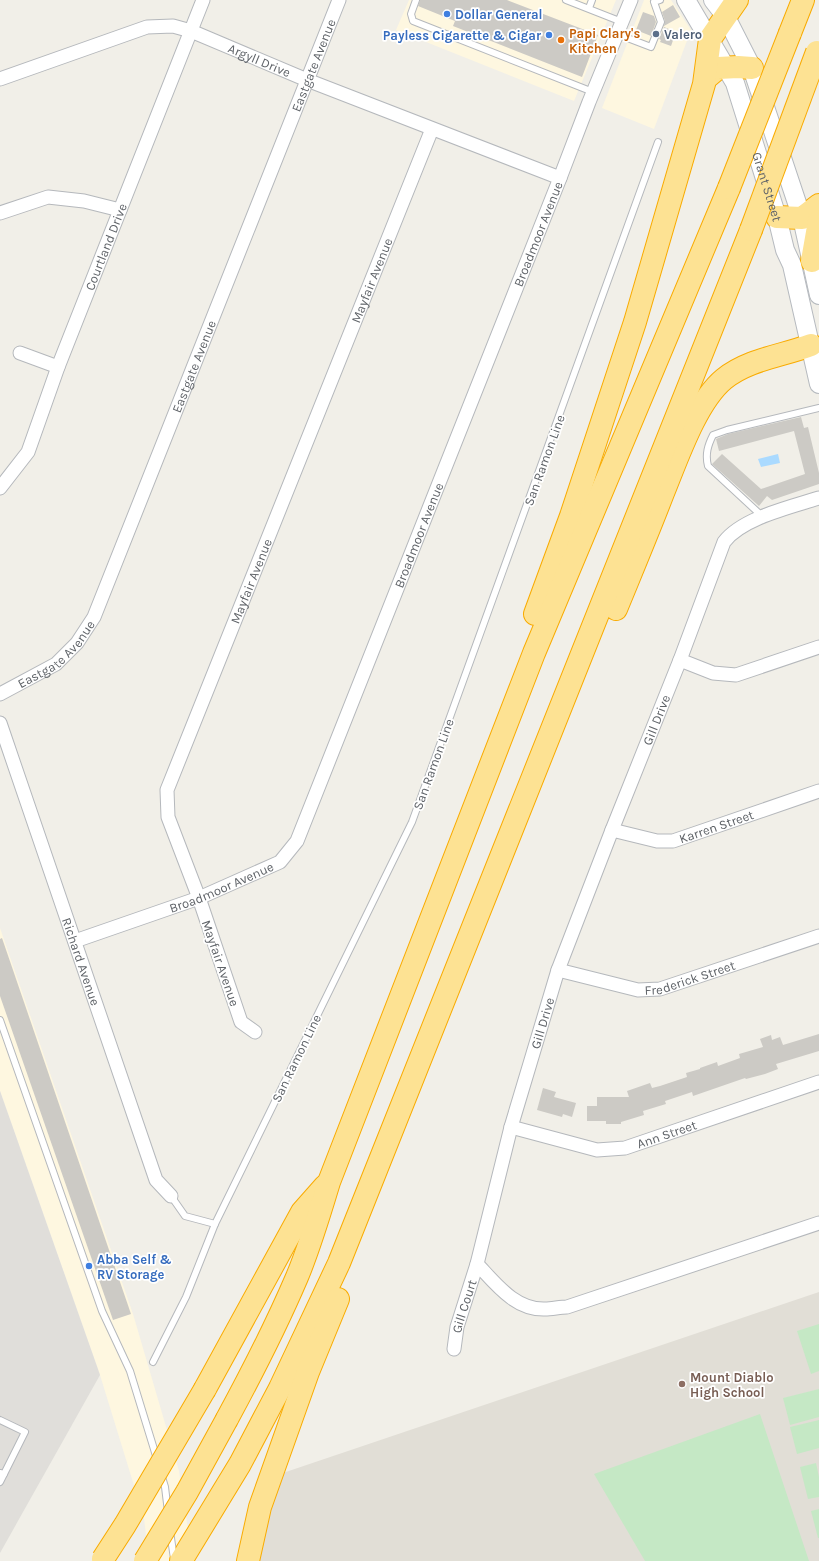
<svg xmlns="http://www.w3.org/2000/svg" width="819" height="1561" font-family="Karla,sans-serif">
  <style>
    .commercial { fill: #fef7e0 }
    .industrial { fill: #e0deda }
    .education { fill: #e1ded6 }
    .green { fill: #c5e8c5 }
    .water { fill: #aadaff }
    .building { fill: #cccac5 }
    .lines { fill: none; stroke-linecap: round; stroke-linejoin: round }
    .lane-casing { stroke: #b5b8bc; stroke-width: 8 }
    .street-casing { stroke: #b5b8bc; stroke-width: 15 }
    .secondary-casing { stroke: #b6babf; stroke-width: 20 }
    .highway-casing { stroke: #f9ab00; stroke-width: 24 }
    .lane { stroke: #fff; stroke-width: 6 }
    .street { stroke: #fff; stroke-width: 13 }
    .secondary { stroke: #fff; stroke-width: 18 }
    .highway { stroke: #fde293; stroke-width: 22 }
    .highway-bridge-casing { stroke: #f9ab00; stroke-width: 24; stroke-linecap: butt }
    .highway-bridge { stroke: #fde293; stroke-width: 22 }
    .shop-dot { fill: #3f7fe0; stroke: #fff; stroke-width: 1.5 }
    .service-dot { fill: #5c6f8a; stroke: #fff; stroke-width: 1.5 }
    .food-dot { fill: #e8710a; stroke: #fff; stroke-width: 1.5 }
    .education-dot { fill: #8d6e63; stroke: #fff; stroke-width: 1.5 }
    .labels { text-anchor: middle; stroke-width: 3.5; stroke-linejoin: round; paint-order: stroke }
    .shop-label { font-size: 13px; font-weight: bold; fill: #366cbe; stroke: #fff; text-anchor: start }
    .food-label { font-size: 13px; font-weight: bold; fill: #c56008; stroke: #fff; text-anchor: start }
    .service-label { font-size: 13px; font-weight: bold; fill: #4e5e75; stroke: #fff; text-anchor: start }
    .street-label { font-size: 13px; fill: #5f6368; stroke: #fff }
    .education-label { font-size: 13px; font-weight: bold; fill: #785e54; stroke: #fff; text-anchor: start }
  </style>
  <rect width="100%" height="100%" fill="#f1efe8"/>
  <g class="commercial">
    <polygon points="409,0 616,0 574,101 396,30"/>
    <polygon points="644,0 671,0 691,30 654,129 602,108"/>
    <polygon points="0,928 133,1314 179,1471 193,1561 149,1561 144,1518 100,1375 0,1091"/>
  </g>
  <polygon class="industrial" points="0,1091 100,1375 0,1553"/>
  <polygon class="education" points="819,1292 819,1561 248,1561 271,1477"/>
  <g class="green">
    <polygon points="819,1324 819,1371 811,1374 797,1331"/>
    <polygon points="819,1389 819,1417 790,1425 783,1398"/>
    <polygon points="760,1414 809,1561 645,1561 594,1474"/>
    <polygon points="819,1420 819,1448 797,1454 790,1427"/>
    <polygon points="816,1463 819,1477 819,1497 808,1499 800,1467"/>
    <polygon points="819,1509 819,1538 818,1538 811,1511"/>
  </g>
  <polygon class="water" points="778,454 780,463 761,467 758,459"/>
  <g class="building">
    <polygon points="420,0 507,0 598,35 582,77 453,26 455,21 418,6"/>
    <polygon points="673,5 680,17 664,26 665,21 662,12"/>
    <polygon points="643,12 654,16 656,22 651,36 636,30"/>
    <polygon points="664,27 676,32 671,46 660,42 661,40 659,39"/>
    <polygon points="801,417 804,428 808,427 819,473 819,484 772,500 767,496 759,506 712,464 722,454 761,489 805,474 794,431 719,451 716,439 728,434"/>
    <polygon points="2,938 131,1314 113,1320 0,996 0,939"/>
    <polygon points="819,1034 819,1051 776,1064 778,1069 765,1074 746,1079 745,1078 693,1096 692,1092 665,1101 666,1104 643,1111 644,1115 621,1122 621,1124 606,1124 606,1121 587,1121 587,1106 597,1106 597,1097 629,1097 627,1091 650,1083 652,1088 660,1086 687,1077 686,1073 700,1069 700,1068 717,1062 718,1066 740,1058 739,1054 763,1047 760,1039 771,1035 772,1040 780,1037 783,1045"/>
    <polygon points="543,1088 556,1092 554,1097 576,1103 572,1117 563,1114 562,1117 537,1110"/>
  </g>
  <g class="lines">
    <defs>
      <g id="lane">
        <polyline points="416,0 411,14 413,21 593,92"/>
        <polyline points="566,0 622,22"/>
        <polyline points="589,8 592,0"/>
        <polyline points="617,34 651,47 661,22 654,2 660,0"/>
        <path d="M763,517L708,466C705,454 708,445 713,435L727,430L819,408"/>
        <polyline points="0,1020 102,1311 130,1371 157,1459"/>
        <polyline points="171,1196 185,1216 215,1224"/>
        <polyline points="153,1362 186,1297 215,1224 412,822 658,142"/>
        <polyline points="0,1420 25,1432 4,1474 0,1473"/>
        <polyline points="161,1474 165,1487 168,1512"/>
        <polyline points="0,1482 4,1474"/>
        <polyline points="170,1531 174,1559"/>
      </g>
      <g id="street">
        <path id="s1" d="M0,79L147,27L173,26L191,31L307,80L560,178"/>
        <polyline points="0,213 48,197 84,201 120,210"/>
        <polyline points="20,353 58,367"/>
        <path id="s2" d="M0,488L28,452L58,367L203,0"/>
        <polyline points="680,660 713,673 736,675 819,647"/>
        <path id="s3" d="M0,694L56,664L77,643L94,617L339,0"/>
        <path id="s4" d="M0,723L156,1180L171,1196"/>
        <path id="s5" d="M612,830L657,841H673L819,791"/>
        <path id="s6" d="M75,941L199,898L280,862L297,841L560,178L589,102L631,0"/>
        <path id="s7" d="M558,970L638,990L660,989L819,936"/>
        <path id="s8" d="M255,1032L241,1022L199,898L168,817L167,790L432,129"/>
        <path id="s9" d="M511,1127L597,1150L625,1148L819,1082"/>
        <path d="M477,1264C496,1284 515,1310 545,1309C552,1309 560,1307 567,1307L819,1223"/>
        <path id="s10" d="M454,1349L457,1327L477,1264L511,1127L558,970L612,830L680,660L724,542C742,518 791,507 819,498"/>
      </g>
      <g id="secondary">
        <path id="s11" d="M686,0L735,83L777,217L785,250L792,265L819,384"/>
        <polyline points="713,0 726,17 752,68 802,218 819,295"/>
      </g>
      <g id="highway">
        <polyline points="790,33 803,0"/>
        <polyline points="705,79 718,68 738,67 752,68"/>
        <polyline points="777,217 802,218 819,205"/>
        <polyline points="812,261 819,221"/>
        <path d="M616,609C632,570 648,532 663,493C677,459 696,402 724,379C749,359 782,356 811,345"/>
        <polyline points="535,614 571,516 635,322 704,84 710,39 737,0"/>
        <polyline points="205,1389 302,1212 325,1186"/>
        <path d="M227,1419C252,1373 276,1326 297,1277C310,1246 319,1215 329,1182L534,653L729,188"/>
        <polyline points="181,1561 240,1464 280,1388 339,1263 751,230"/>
        <polyline points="248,1561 260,1507 308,1372 338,1299"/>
      </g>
    </defs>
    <use href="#lane" class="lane-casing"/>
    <use href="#street" class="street-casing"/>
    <use href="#secondary" class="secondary-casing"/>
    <use href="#highway" class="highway-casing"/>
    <use href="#lane" class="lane"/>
    <use href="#street" class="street"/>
    <use href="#secondary" class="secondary"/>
    <use href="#highway" class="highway"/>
    <defs>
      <g id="highway-bridge">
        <polyline points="729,188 790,33"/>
        <polyline points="751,230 817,52"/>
        <polyline points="103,1559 125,1525 205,1389"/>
        <polyline points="145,1561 187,1492 227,1419"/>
      </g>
    </defs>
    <use href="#highway-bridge" class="highway-bridge-casing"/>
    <use href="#highway-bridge" class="highway-bridge"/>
  </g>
  <g class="shop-dot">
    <circle cx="447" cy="14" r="4"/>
    <circle cx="549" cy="35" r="4"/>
    <circle cx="89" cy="1266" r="4"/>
  </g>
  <circle class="service-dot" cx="656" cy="34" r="4"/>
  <circle class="food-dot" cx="561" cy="40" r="4"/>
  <circle class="education-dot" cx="682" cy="1384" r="4"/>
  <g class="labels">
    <g class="shop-label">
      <text x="455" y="19">Dollar General</text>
      <text x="541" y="40" text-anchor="end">Payless Cigarette &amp; Cigar</text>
      <text x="97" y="1264">Abba Self &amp;<tspan x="97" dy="15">RV Storage</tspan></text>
    </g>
    <g class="food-label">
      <text x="569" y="38">Papi Clary's<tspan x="569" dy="15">Kitchen</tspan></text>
    </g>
    <g class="service-label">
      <text x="664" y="39">Valero</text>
    </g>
    <g class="street-label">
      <text dy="5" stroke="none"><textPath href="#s1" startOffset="275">Argyll Drive</textPath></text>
      <text dy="5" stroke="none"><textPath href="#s3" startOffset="718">Eastgate Avenue</textPath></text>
      <text dy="5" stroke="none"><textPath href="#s11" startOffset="205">Grant Street</textPath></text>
      <text dy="5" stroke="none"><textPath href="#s6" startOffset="900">Broadmoor Avenue</textPath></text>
      <text dy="5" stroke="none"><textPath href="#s2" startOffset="265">Courtland Drive</textPath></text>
      <text dy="5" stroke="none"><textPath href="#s8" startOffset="811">Mayfair Avenue</textPath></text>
      <text dy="5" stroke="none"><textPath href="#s3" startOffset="394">Eastgate Avenue</textPath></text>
      <text transform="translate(544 460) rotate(-70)" y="5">San Ramon Line</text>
      <text dy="5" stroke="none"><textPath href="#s6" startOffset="576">Broadmoor Avenue</textPath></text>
      <text dy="5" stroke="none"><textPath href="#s8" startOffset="487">Mayfair Avenue</textPath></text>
      <text dy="5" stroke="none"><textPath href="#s3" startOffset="70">Eastgate Avenue</textPath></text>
      <text dy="5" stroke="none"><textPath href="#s10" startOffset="662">Gill Drive</textPath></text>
      <text transform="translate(433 764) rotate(-70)" y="5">San Ramon Line</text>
      <text dy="5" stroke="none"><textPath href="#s5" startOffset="108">Karren Street</textPath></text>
      <text dy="5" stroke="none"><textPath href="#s6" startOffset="156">Broadmoor Avenue</textPath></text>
      <text dy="5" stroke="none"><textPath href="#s4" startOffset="252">Richard Avenue</textPath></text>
      <text transform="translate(221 963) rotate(71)" y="5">Mayfair Avenue</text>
      <text dy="5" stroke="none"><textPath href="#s7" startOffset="136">Frederick Street</textPath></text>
      <text dy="5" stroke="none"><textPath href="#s10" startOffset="338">Gill Drive</textPath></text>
      <text transform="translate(296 1058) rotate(-64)" y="5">San Ramon Line</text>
      <text dy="5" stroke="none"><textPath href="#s9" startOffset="161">Ann Street</textPath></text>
      <text dy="5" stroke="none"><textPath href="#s10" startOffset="44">Gill Court</textPath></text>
    </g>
    <g class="education-label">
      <text x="690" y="1382">Mount Diablo<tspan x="690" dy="15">High School</tspan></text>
    </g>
  </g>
</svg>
